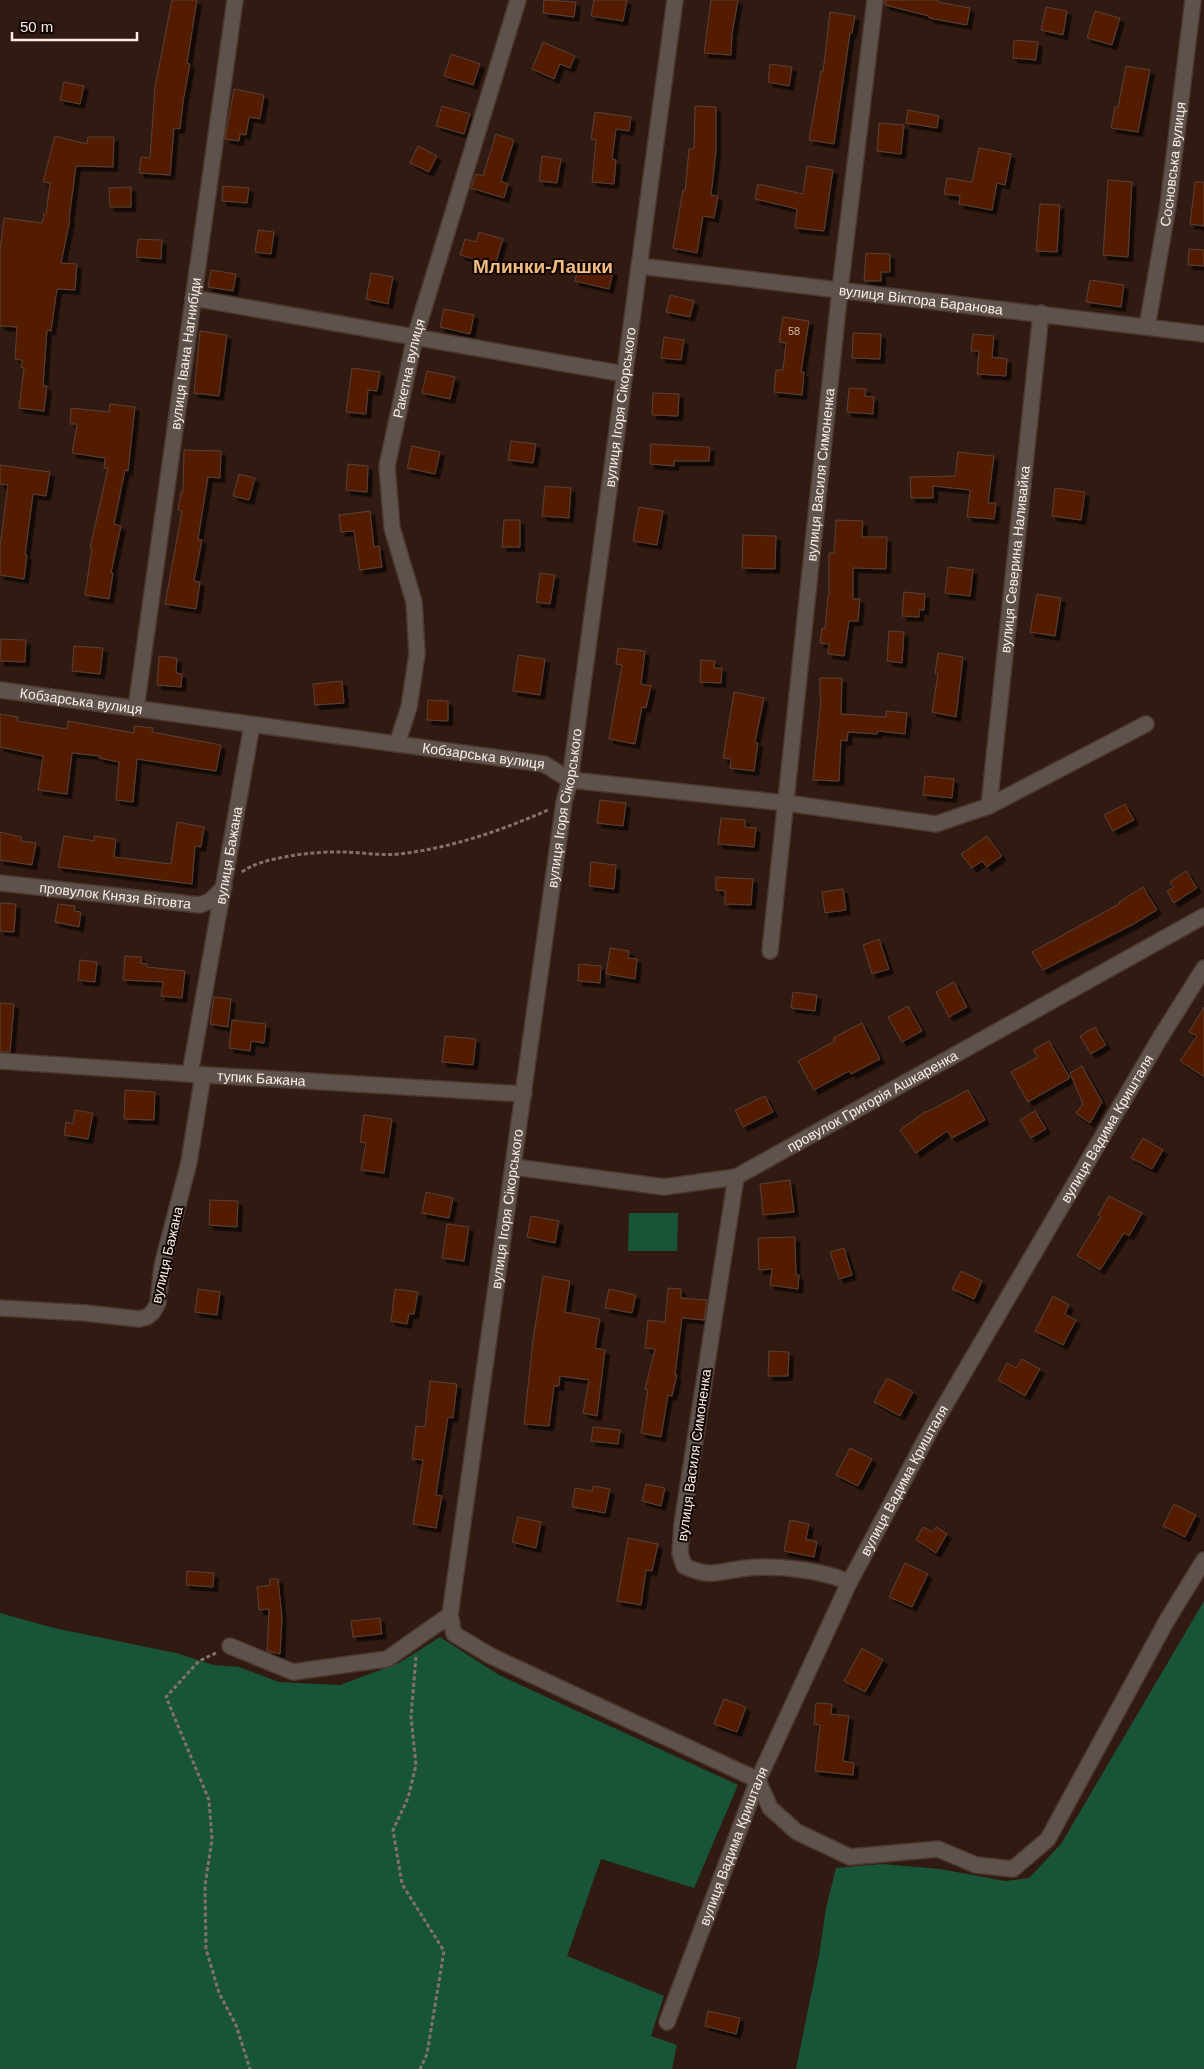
<svg xmlns="http://www.w3.org/2000/svg" width="1204" height="2069" font-family="Arial,sans-serif">
  <style>
    .green { fill: #175438 }
    .building { fill: #531f05; stroke: #594035; filter: url(#shadow) }
    .lines { fill: none; stroke-linecap: round; stroke-linejoin: round }
    .minor-casing { stroke: #4d382f; stroke-width: 18 }
    .path { stroke: #847169; stroke-width: 3; stroke-dasharray: 4 2.5; stroke-linecap: butt }
    .minor { stroke: #5d524c; stroke-width: 15 }
    .labels { text-anchor: middle; stroke-width: 4; stroke-linejoin: round; paint-order: stroke }
    .number-label { font-size: 11px; fill: #d2baae }
    .street-label { font-size: 14px; fill: #fdede6; stroke: #110805 }
    .district-label { font-size: 19px; font-weight: bold; fill: #f4bc80; stroke: #110805 }
  </style>
  <defs>
    <filter id="shadow"><feDropShadow dx="4.5" dy="4.5" stdDeviation="0" flood-color="#0009"/></filter>
  </defs>
  <rect width="100%" height="100%" fill="#301a11"/>
  <g class="green">
    <polygon points="629,1213 678,1213 677,1251 628,1251"/>
    <polygon points="1204,1601 1204,2069 796,2069 819,1956 826,1908 836,1868 882,1864 940,1869 1005,1881 1029,1878 1061,1844"/>
    <polygon points="0,1613 54,1628 176,1653 214,1665 239,1667 279,1682 340,1685 399,1663 440,1637 499,1675 738,1785 694,1888 601,1859 567,1956 664,1996 651,2036 677,2045 672,2069 0,2069"/>
  </g>
  <g class="building">
    <polygon points="172,0 197,0 187,63 190,64 183,102 180,129 174,128 170,175 139,173 141,157 150,158 155,87"/>
    <polygon points="544,0 576,2 574,17 543,13"/>
    <polygon points="594,0 627,0 623,21 591,16"/>
    <polygon points="711,0 738,0 732,34 731,55 704,53"/>
    <polygon points="885,0 938,0 938,2 970,8 967,25 929,18 929,16 885,5"/>
    <polygon points="1046,7 1067,11 1063,35 1041,30"/>
    <polygon points="1095,11 1120,18 1112,45 1087,38"/>
    <polygon points="830,12 855,16 852,33 850,33 834,144 809,140 821,71 823,72"/>
    <polygon points="1014,40 1038,42 1036,60 1013,58"/>
    <polygon points="543,42 575,56 570,68 560,64 554,79 532,69"/>
    <polygon points="451,54 480,64 473,85 444,76"/>
    <polygon points="770,64 792,67 789,86 768,82"/>
    <polygon points="1126,66 1150,70 1138,132 1111,128 1115,107 1118,107"/>
    <polygon points="64,82 84,86 80,104 60,100"/>
    <polygon points="234,89 264,95 260,119 249,117 246,135 240,134 239,141 225,139"/>
    <polygon points="442,106 470,114 464,134 436,126"/>
    <polygon points="695,106 716,107 716,151 711,195 718,196 714,218 703,216 697,253 673,248 683,190 685,191 689,149 694,149"/>
    <polygon points="908,110 939,116 937,128 906,123"/>
    <polygon points="595,112 631,117 629,131 616,129 612,159 616,160 614,184 592,182 596,140 591,139"/>
    <polygon points="879,123 904,125 901,154 877,151"/>
    <polygon points="496,134 514,140 501,181 508,184 504,198 471,188 476,174 483,176"/>
    <polygon points="55,136 87,144 88,137 114,137 113,167 76,166 69,219 70,220 61,263 77,264 75,290 57,289 51,331 47,330 43,386 47,386 44,411 19,408 24,368 21,367 22,360 15,359 17,327 0,326 0,250 4,218 42,223 44,214 46,214 50,183 43,182"/>
    <polygon points="418,146 437,156 429,172 410,163"/>
    <polygon points="979,148 1011,154 1005,185 997,183 992,210 959,204 960,196 944,194 947,178 972,182"/>
    <polygon points="542,156 561,159 557,183 539,181"/>
    <polygon points="807,166 833,170 824,231 795,228 797,209 755,199 758,184 803,194"/>
    <polygon points="1108,180 1132,182 1128,257 1103,255"/>
    <polygon points="1195,182 1204,182 1204,226 1190,224"/>
    <polygon points="223,186 249,188 247,203 222,201"/>
    <polygon points="131,187 131,207 110,207 109,188"/>
    <polygon points="1040,204 1060,205 1057,252 1036,251"/>
    <polygon points="258,230 274,232 271,254 255,252"/>
    <polygon points="479,232 503,239 495,265 460,255 465,239 476,242"/>
    <polygon points="138,239 162,240 161,259 136,257"/>
    <polygon points="1189,249 1204,250 1204,266 1188,265"/>
    <polygon points="866,253 890,254 890,272 881,272 881,281 864,281"/>
    <polygon points="580,260 607,266 606,270 613,271 609,289 575,281"/>
    <polygon points="211,270 236,274 233,291 208,287"/>
    <polygon points="371,273 393,277 388,304 366,299"/>
    <polygon points="1090,280 1124,285 1121,307 1086,302"/>
    <polygon points="670,295 694,301 690,317 666,312"/>
    <polygon points="444,309 474,315 470,334 440,327"/>
    <polygon points="783,317 809,321 801,372 804,372 802,395 774,392 776,370 783,370 786,343 779,342"/>
    <polygon points="200,331 227,335 219,396 194,393"/>
    <polygon points="853,333 881,334 880,359 852,358"/>
    <polygon points="973,334 994,336 992,357 1007,359 1006,376 977,374 979,351 971,351"/>
    <polygon points="664,337 684,340 681,360 661,358"/>
    <polygon points="352,368 380,372 377,391 368,390 366,414 346,412"/>
    <polygon points="427,371 455,377 450,399 422,393"/>
    <polygon points="849,388 866,389 865,396 874,397 873,414 847,412"/>
    <polygon points="653,393 679,394 678,416 652,415"/>
    <polygon points="110,404 135,407 128,471 125,470 114,524 121,526 111,573 113,573 109,599 85,595 92,548 90,548 108,468 104,468 105,458 72,453 77,424 70,424 71,408 109,412"/>
    <polygon points="511,441 536,444 533,463 508,460"/>
    <polygon points="651,444 710,447 709,461 674,461 674,466 650,464"/>
    <polygon points="412,446 440,452 435,474 407,468"/>
    <polygon points="184,450 221,451 220,478 208,477 198,539 202,540 194,581 200,582 196,609 165,604 182,511 178,510 181,492 183,492"/>
    <polygon points="958,452 994,456 988,503 996,503 994,519 967,517 970,490 933,486 933,498 911,498 910,477 955,476"/>
    <polygon points="348,464 368,466 367,492 346,490"/>
    <polygon points="0,465 50,472 46,496 33,494 25,555 27,555 24,579 0,575 0,546 8,485 0,484"/>
    <polygon points="239,474 255,478 249,500 233,496"/>
    <polygon points="545,486 571,488 569,518 542,516"/>
    <polygon points="1055,488 1085,492 1081,520 1052,516"/>
    <polygon points="639,507 663,511 657,545 633,541"/>
    <polygon points="370,511 374,547 379,546 382,567 360,570 354,531 341,532 339,515"/>
    <polygon points="504,520 520,520 520,547 502,547"/>
    <polygon points="836,520 863,521 862,537 887,537 886,569 853,568 853,599 860,599 858,621 849,621 844,656 828,654 829,644 820,643 822,628 825,629 828,596 829,596 829,553 834,553"/>
    <polygon points="743,535 776,536 775,569 742,568"/>
    <polygon points="948,567 973,570 970,596 945,593"/>
    <polygon points="540,573 555,575 550,604 536,602"/>
    <polygon points="904,592 925,594 924,610 919,610 919,617 902,616"/>
    <polygon points="1037,594 1061,598 1055,636 1030,632"/>
    <polygon points="889,631 904,632 902,663 887,661"/>
    <polygon points="1,639 26,640 25,662 0,661"/>
    <polygon points="74,646 103,648 100,674 72,671"/>
    <polygon points="618,648 645,651 641,684 651,686 646,708 642,707 635,744 609,739 622,665 616,664"/>
    <polygon points="938,653 963,657 956,717 932,712 938,674 935,674"/>
    <polygon points="518,655 545,659 540,695 513,691"/>
    <polygon points="159,656 177,658 176,673 182,674 181,687 157,685"/>
    <polygon points="701,660 715,661 714,668 722,668 721,683 700,682"/>
    <polygon points="820,678 842,678 841,714 886,717 886,711 907,713 905,734 878,731 877,734 848,732 847,741 841,740 839,781 813,780 821,698 820,698"/>
    <polygon points="342,681 344,703 315,705 313,684"/>
    <polygon points="734,692 764,698 755,742 758,743 754,771 730,768 731,759 723,758"/>
    <polygon points="428,700 448,701 448,721 427,720"/>
    <polygon points="0,714 18,717 17,721 67,729 68,721 134,733 134,726 153,728 152,732 221,745 216,771 137,759 133,802 116,800 119,762 99,758 100,756 72,753 67,794 38,790 43,756 0,747"/>
    <polygon points="925,776 954,779 952,798 923,795"/>
    <polygon points="600,800 626,803 623,826 597,823"/>
    <polygon points="1125,804 1134,820 1113,831 1104,815"/>
    <polygon points="721,818 745,820 745,827 756,828 754,847 718,844"/>
    <polygon points="177,822 204,827 201,847 195,846 192,884 58,867 64,836 94,841 94,836 116,839 114,857 171,864"/>
    <polygon points="0,832 21,837 21,841 36,843 32,865 0,860"/>
    <polygon points="987,836 1002,856 987,867 982,861 972,868 961,854"/>
    <polygon points="591,862 616,865 614,889 589,886"/>
    <polygon points="1186,871 1197,888 1174,903 1167,891 1174,887 1170,882"/>
    <polygon points="716,877 753,879 751,905 725,904 725,891 716,890"/>
    <polygon points="1143,887 1157,910 1132,925 1043,970 1032,952 1119,904 1119,902"/>
    <polygon points="843,889 846,910 825,913 822,892"/>
    <polygon points="0,903 16,904 14,932 0,931"/>
    <polygon points="58,904 75,906 74,911 81,912 79,927 55,922"/>
    <polygon points="879,939 889,969 872,974 863,945"/>
    <polygon points="610,948 629,951 628,958 637,959 635,979 606,974"/>
    <polygon points="125,956 141,957 141,963 147,964 147,967 185,971 182,998 161,996 163,982 123,980"/>
    <polygon points="80,960 97,962 95,982 78,980"/>
    <polygon points="579,964 601,966 600,983 578,981"/>
    <polygon points="954,982 967,1007 949,1017 936,992"/>
    <polygon points="793,992 817,995 815,1011 791,1008"/>
    <polygon points="214,997 231,999 228,1027 210,1024"/>
    <polygon points="0,1003 14,1004 10,1052 0,1052"/>
    <polygon points="908,1006 922,1031 902,1042 888,1017"/>
    <polygon points="1204,1007 1204,1077 1180,1061 1197,1036 1189,1032"/>
    <polygon points="232,1020 266,1024 264,1043 251,1041 250,1051 229,1048"/>
    <polygon points="862,1023 880,1059 851,1074 849,1071 814,1090 798,1061 835,1041 833,1038"/>
    <polygon points="1095,1027 1106,1045 1091,1054 1080,1036"/>
    <polygon points="445,1036 476,1039 473,1065 442,1062"/>
    <polygon points="1049,1041 1070,1078 1028,1102 1011,1072 1038,1057 1033,1050"/>
    <polygon points="1082,1066 1102,1102 1090,1123 1076,1113 1083,1104 1070,1073"/>
    <polygon points="125,1090 155,1092 154,1120 124,1119"/>
    <polygon points="968,1090 985,1120 952,1138 947,1131 916,1153 900,1130 926,1111 927,1112"/>
    <polygon points="765,1096 773,1112 743,1127 735,1110"/>
    <polygon points="75,1110 93,1113 88,1139 64,1135 66,1122 73,1124"/>
    <polygon points="1035,1111 1046,1129 1031,1138 1020,1120"/>
    <polygon points="364,1115 392,1119 384,1173 361,1170 366,1143 360,1142"/>
    <polygon points="1143,1138 1163,1150 1152,1169 1131,1158"/>
    <polygon points="790,1180 794,1212 763,1215 760,1184"/>
    <polygon points="426,1192 453,1198 449,1218 422,1213"/>
    <polygon points="1109,1196 1142,1213 1129,1236 1124,1233 1100,1270 1077,1255 1101,1217 1098,1215"/>
    <polygon points="210,1200 238,1201 237,1227 209,1225"/>
    <polygon points="531,1216 559,1221 555,1243 527,1237"/>
    <polygon points="447,1224 469,1227 464,1261 442,1258"/>
    <polygon points="795,1237 796,1275 799,1275 798,1289 770,1285 772,1269 759,1270 758,1238"/>
    <polygon points="844,1248 852,1275 839,1279 830,1252"/>
    <polygon points="961,1271 982,1281 974,1299 952,1289"/>
    <polygon points="543,1276 570,1281 565,1312 600,1319 595,1348 605,1350 597,1416 583,1413 589,1380 560,1376 559,1386 554,1386 549,1426 524,1424 533,1340"/>
    <polygon points="668,1288 681,1289 681,1298 707,1300 704,1320 682,1318 675,1375 677,1375 672,1396 668,1395 661,1437 641,1433 648,1390 645,1389 655,1349 645,1348 648,1320 665,1322"/>
    <polygon points="198,1289 220,1292 217,1315 195,1312"/>
    <polygon points="395,1289 418,1292 414,1314 409,1314 407,1324 391,1321"/>
    <polygon points="609,1289 636,1295 632,1313 605,1308"/>
    <polygon points="1053,1296 1069,1305 1065,1314 1076,1320 1063,1345 1035,1331"/>
    <polygon points="769,1351 789,1352 788,1376 768,1376"/>
    <polygon points="1022,1359 1040,1369 1025,1396 998,1380 1007,1363 1016,1368"/>
    <polygon points="887,1378 913,1392 900,1416 874,1402"/>
    <polygon points="430,1381 457,1384 453,1418 448,1417 436,1495 442,1496 436,1528 413,1524 423,1460 412,1459 416,1426 425,1427"/>
    <polygon points="593,1427 620,1430 618,1444 591,1441"/>
    <polygon points="850,1448 872,1459 858,1486 836,1475"/>
    <polygon points="646,1484 665,1488 661,1506 642,1501"/>
    <polygon points="593,1486 610,1489 605,1513 572,1507 575,1488 592,1491"/>
    <polygon points="1174,1504 1196,1515 1185,1537 1163,1526"/>
    <polygon points="518,1517 541,1522 536,1548 512,1542"/>
    <polygon points="790,1520 809,1524 806,1539 817,1542 814,1557 784,1551"/>
    <polygon points="923,1527 933,1532 936,1527 947,1534 936,1553 916,1540"/>
    <polygon points="628,1538 658,1544 652,1571 646,1570 641,1605 617,1601"/>
    <polygon points="905,1563 928,1574 912,1607 889,1597"/>
    <polygon points="187,1571 214,1573 213,1587 186,1585"/>
    <polygon points="270,1579 278,1579 282,1618 280,1654 267,1651 269,1609 259,1610 257,1587 270,1585"/>
    <polygon points="380,1618 382,1634 353,1637 351,1621"/>
    <polygon points="862,1648 883,1660 865,1692 844,1681"/>
    <polygon points="724,1699 746,1707 737,1732 714,1724"/>
    <polygon points="816,1703 832,1704 831,1714 849,1716 843,1761 854,1763 853,1775 815,1771 820,1725 814,1724"/>
    <polygon points="708,2011 740,2018 736,2034 705,2026"/>
  </g>
  <g class="lines">
    <defs>
      <g id="minor">
        <path id="s1" d="M639,266L1204,334"/>
        <polyline points="193,298 624,374"/>
        <path id="s2" d="M1147,327L1168,206L1193,0"/>
        <path id="s3" d="M0,690L544,764L570,780L786,803L936,824L989,806L1146,724"/>
        <path id="s4" d="M136,708L235,0"/>
        <path id="s5" d="M397,744L409,707L417,654L414,602L392,528L387,466L415,337L518,0"/>
        <path id="s6" d="M989,806L1041,313"/>
        <path id="s7" d="M0,883L200,905L210,901L224,887"/>
        <path id="s8" d="M770,951L840,289L875,0"/>
        <path id="s9" d="M0,1061L190,1074L524,1094"/>
        <path id="s10" d="M190,1074L252,725"/>
        <path id="s11" d="M514,1167L664,1187L736,1177L1204,916"/>
        <path d="M736,1177L682,1524L680,1553L684,1566C712,1579 719,1571 747,1568C772,1565 827,1570 849,1583"/>
        <polyline points="0,1308 85,1313 139,1319 147,1317 153,1312 158,1303 162,1266 189,1162 203,1075"/>
        <path id="s12" d="M450,1615L564,802L570,780L675,0"/>
        <polyline points="230,1646 293,1672 387,1659 450,1615 454,1634 491,1656 758,1780 770,1808 797,1832 850,1857 938,1849 976,1865 1013,1869 1048,1839 1166,1622 1204,1560"/>
        <path id="s13" d="M667,2022L758,1780L849,1583L931,1429L1160,1038L1204,968"/>
      </g>
    </defs>
    <use href="#minor" class="minor-casing"/>
    <g class="path">
      <path d="M242,872C260,857 318,851 342,852C360,852 380,856 399,854C451,848 500,831 548,810"/>
      <polyline points="216,1653 199,1661 166,1697 209,1800 212,1839 205,1886 206,1949 219,1993 236,2025 250,2069"/>
      <polyline points="416,1657 411,1717 416,1765 408,1798 393,1830 402,1884 444,1951 427,2054 420,2069"/>
    </g>
    <use href="#minor" class="minor"/>
  </g>
  <g class="labels">
    <g class="number-label">
      <text x="794" y="335">58</text>
    </g>
    <g class="street-label">
      <text dy="5" stroke="none"><textPath href="#s2" startOffset="165">Сосновська вулиця</textPath></text>
      <text dy="5" stroke="none"><textPath href="#s1" startOffset="284">вулиця Віктора Баранова</textPath></text>
      <text dy="5" stroke="none"><textPath href="#s4" startOffset="358">вулиця Івана Нагнибіди</textPath></text>
      <text dy="5" stroke="none"><textPath href="#s5" startOffset="384">Ракетна вулиця</textPath></text>
      <text dy="5" stroke="none"><textPath href="#s12" startOffset="1220">вулиця Ігоря Сікорського</textPath></text>
      <text dy="5" stroke="none"><textPath href="#s8" startOffset="479">вулиця Василя Симоненка</textPath></text>
      <text dy="5" stroke="none"><textPath href="#s6" startOffset="248">вулиця Северина Наливайка</textPath></text>
      <text dy="5" stroke="none"><textPath href="#s3" startOffset="82">Кобзарська вулиця</textPath></text>
      <text dy="5" stroke="none"><textPath href="#s3" startOffset="488">Кобзарська вулиця</textPath></text>
      <text dy="5" stroke="none"><textPath href="#s12" startOffset="815">вулиця Ігоря Сікорського</textPath></text>
      <text dy="5" stroke="none"><textPath href="#s10" startOffset="222">вулиця Бажана</textPath></text>
      <text dy="5" stroke="none"><textPath href="#s7" startOffset="116">провулок Князя Вітовта</textPath></text>
      <text dy="5" stroke="none"><textPath href="#s9" startOffset="262">тупик Бажана</textPath></text>
      <text dy="5" stroke="none"><textPath href="#s11" startOffset="380">провулок Григорія Ашкаренка</textPath></text>
      <text dy="5" stroke="none"><textPath href="#s13" startOffset="998">вулиця Вадима Кришталя</textPath></text>
      <text dy="5" stroke="none"><textPath href="#s12" startOffset="410">вулиця Ігоря Сікорського</textPath></text>
      <text transform="translate(167 1255) rotate(-77)" y="5">вулиця Бажана</text>
      <text transform="translate(694 1455) rotate(-82)" y="5">вулиця Василя Симоненка</text>
      <text dy="5" stroke="none"><textPath href="#s13" startOffset="592">вулиця Вадима Кришталя</textPath></text>
      <text dy="5" stroke="none"><textPath href="#s13" startOffset="188">вулиця Вадима Кришталя</textPath></text>
    </g>
    <g class="district-label">
      <text x="543" y="273">Млинки-Лашки</text>
    </g>
  </g>
  <path d="M12 32v8h125v-8" fill="none" stroke="#fdede6" stroke-width="2.5"/>
  <text x="20" y="32" font-size="15" fill="#fdede6" stroke="#110805" stroke-width="4" paint-order="stroke">50 m</text>
</svg>
